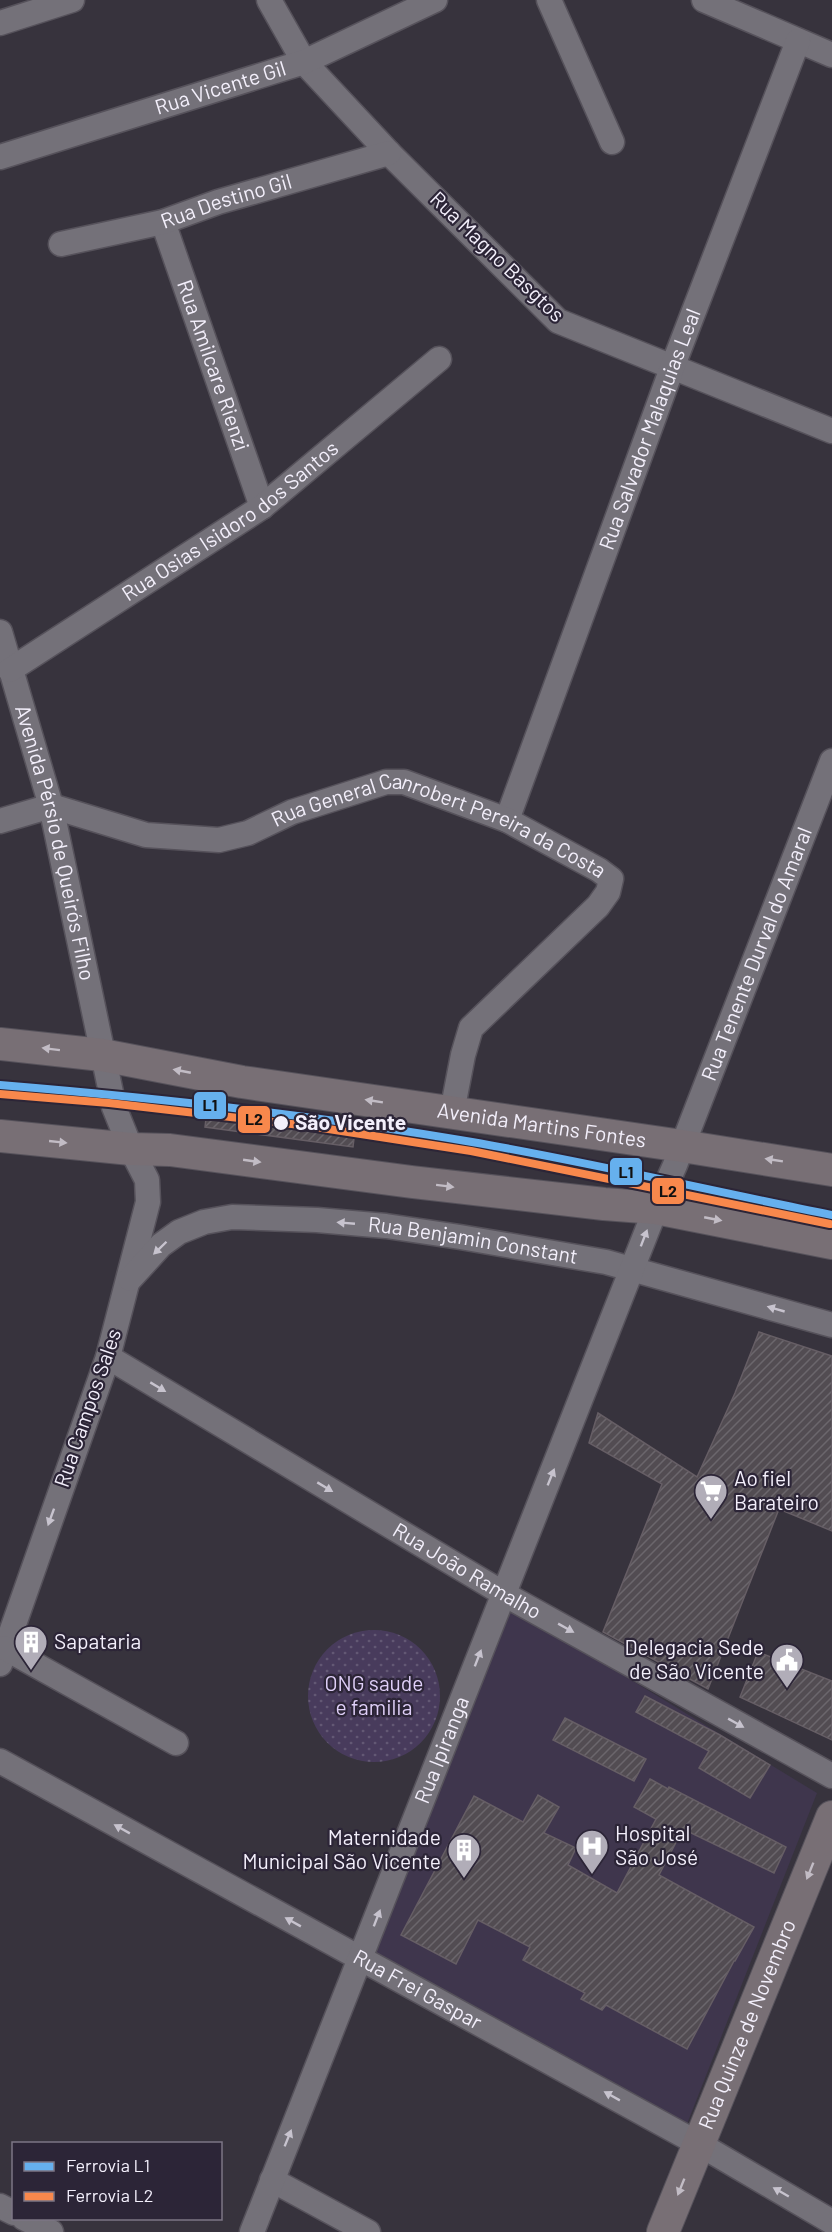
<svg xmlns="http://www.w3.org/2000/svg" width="832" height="2232" font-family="Barlow,sans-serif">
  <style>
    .built { fill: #3f364d }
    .park { fill: url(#park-dots) }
    .building { fill: url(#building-hatch); stroke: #665e65; stroke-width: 1.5 }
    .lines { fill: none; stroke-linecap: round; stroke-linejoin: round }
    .minor-casing { stroke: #56525b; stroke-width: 27 }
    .major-casing { stroke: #56525b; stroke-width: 34 }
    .minor { stroke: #747179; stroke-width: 24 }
    .major { stroke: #786f75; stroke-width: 32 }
    .rail-1-casing { stroke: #2c2537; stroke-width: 12 }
    .rail-2-casing { stroke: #2c2537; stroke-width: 12 }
    .rail-1 { stroke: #66b0ee; stroke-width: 8 }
    .rail-2 { stroke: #f8884c; stroke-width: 8 }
    .oneway { fill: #c2bcc5 }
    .oneway2 { fill: #c7c3ce }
    .stop-dot { fill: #f3effb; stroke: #2c2537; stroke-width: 2 }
    .labels { text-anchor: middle; stroke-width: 4.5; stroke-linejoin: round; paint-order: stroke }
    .street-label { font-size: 21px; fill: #f3effb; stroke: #2c2537 }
    .stop-label { font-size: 21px; font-weight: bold; fill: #f3effb; stroke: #2c2537; text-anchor: start }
    .poi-label { font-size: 21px; fill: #f3effb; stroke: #2c2537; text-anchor: start }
    .park-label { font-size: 21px; fill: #dfcff8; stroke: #2c2537 }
    .line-badge { stroke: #2c2537; stroke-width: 2 }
    .pale-badge-label { font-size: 16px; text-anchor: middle; font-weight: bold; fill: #111 }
  </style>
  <defs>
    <pattern id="park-dots" width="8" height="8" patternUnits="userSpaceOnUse" patternTransform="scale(1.5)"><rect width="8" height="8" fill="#483b5c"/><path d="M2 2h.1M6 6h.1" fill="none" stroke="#635874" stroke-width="1.8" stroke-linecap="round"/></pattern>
    <pattern id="building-hatch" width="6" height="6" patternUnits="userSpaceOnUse" patternTransform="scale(1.5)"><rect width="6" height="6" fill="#524c52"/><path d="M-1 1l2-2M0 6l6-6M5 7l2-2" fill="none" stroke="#6b666c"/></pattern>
  </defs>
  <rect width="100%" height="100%" fill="#37333d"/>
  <polygon class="built" points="506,1604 817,1793 687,2124 368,1957"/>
  <circle class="park" cx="374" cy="1696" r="66"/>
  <g class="building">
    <polygon points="207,1110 355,1130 353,1147 205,1127"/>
    <polygon points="759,1332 832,1356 832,1531 779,1509 708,1689 603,1632 662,1484 589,1443 598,1413 697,1477 735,1393"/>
    <polygon points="758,1652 832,1681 832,1740 740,1697"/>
    <polygon points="645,1696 720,1735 770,1765 750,1798 699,1768 709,1751 636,1712"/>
    <polygon points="565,1718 646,1759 634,1781 553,1740"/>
    <polygon points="650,1779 668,1789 669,1787 786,1847 774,1873 683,1829 659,1875 754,1927 735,1961 734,1961 687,2049 606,2005 602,2010 581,1999 585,1993 523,1960 530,1947 478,1920 456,1964 401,1935 474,1796 523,1822 538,1795 559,1807 544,1833 576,1848 568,1865 617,1893 656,1819 634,1807"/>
  </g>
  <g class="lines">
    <defs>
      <g id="minor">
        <polyline points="269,0 304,62 389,153 558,321 832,431"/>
        <polyline points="549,0 612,142"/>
        <polyline points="704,0 832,55"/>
        <polyline points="0,23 72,0"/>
        <path id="s1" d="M0,157L304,62L435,0"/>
        <path id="s2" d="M163,222L262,507"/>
        <path id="s3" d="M61,244L163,222L218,202L389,153"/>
        <path id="s4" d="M0,632L51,806L114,1107L131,1149L147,1180L148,1202L108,1357L0,1664"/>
        <path id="s5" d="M10,670L262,507L439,359"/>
        <path id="s6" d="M507,820L672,368L798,41"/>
        <path id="s7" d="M0,821L51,806L146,835L219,840L248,833L292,812L386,782H404L507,820L599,870L611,879L608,892L598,906L471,1028L463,1055L452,1112"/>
        <path id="s8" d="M130,1279L161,1245L179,1232L204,1222L232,1217L317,1220L386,1226L460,1237L606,1262L832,1325"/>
        <path id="s9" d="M108,1357L504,1594L832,1776"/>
        <polyline points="5,1648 176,1743"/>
        <path id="s10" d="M0,1761L699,2144L832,2222"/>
        <polyline points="272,2180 368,2232"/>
        <polyline points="0,2206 14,2213"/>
        <polyline points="24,2218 51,2232"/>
        <path id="s11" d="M252,2232L656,1208L675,1165L832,761"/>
      </g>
      <g id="major">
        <path id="s12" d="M0,1044L102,1055L242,1082L682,1146L832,1170"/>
        <polyline points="0,1136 131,1149 170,1150 412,1182 604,1204 656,1208 832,1243"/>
        <path id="s13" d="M663,2232L832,1817"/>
      </g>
    </defs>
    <use href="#minor" class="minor-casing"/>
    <use href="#major" class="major-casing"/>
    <use href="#minor" class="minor"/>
    <use href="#major" class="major"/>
    <defs>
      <path id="rail-1" d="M0,1085C158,1098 316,1115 472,1142C593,1163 712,1191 832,1215"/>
      <polyline id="rail-2" points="0,1094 109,1103 309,1126 471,1151 830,1224"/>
    </defs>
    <use href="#rail-1" class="rail-1-casing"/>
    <use href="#rail-2" class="rail-2-casing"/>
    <use href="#rail-1" class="rail-1"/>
    <use href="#rail-2" class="rail-2"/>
  </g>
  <defs><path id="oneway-solid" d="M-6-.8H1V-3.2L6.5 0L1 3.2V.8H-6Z" transform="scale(1.5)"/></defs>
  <g class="oneway">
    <use href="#oneway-solid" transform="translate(51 1049) rotate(-173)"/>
    <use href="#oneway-solid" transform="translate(182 1071) rotate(-169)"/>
    <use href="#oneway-solid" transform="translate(374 1101) rotate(-171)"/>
    <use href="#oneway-solid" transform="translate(58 1142) rotate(6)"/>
    <use href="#oneway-solid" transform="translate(774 1160) rotate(-171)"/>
    <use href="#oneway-solid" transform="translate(252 1161) rotate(8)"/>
    <use href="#oneway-solid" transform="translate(445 1186) rotate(7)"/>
    <use href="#oneway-solid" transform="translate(713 1219) rotate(11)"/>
    <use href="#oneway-solid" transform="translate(810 1871) rotate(112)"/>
    <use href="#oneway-solid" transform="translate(681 2187) rotate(112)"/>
  </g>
  <g class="oneway2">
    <use href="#oneway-solid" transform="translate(346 1223) rotate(-175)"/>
    <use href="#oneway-solid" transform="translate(644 1238) rotate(-69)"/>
    <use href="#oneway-solid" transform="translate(160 1248) rotate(136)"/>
    <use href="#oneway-solid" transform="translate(776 1309) rotate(-164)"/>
    <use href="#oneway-solid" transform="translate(158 1387) rotate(31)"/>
    <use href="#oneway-solid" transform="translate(551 1477) rotate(-68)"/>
    <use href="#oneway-solid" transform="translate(325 1487) rotate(31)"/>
    <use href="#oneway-solid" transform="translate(51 1517) rotate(110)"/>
    <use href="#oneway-solid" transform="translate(566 1628) rotate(29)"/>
    <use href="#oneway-solid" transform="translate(478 1658) rotate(-69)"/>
    <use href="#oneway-solid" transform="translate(736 1723) rotate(29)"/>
    <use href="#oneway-solid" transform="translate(122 1829) rotate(-151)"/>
    <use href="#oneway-solid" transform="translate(377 1918) rotate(-69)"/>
    <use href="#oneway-solid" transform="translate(293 1922) rotate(-151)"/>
    <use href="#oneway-solid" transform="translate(612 2096) rotate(-151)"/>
    <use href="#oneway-solid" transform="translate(288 2138) rotate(-68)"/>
    <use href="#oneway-solid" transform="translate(781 2192) rotate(-150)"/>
  </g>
  <defs>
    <symbol id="supermarket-pin" viewBox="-11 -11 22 30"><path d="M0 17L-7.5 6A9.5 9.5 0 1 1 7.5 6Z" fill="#b1adb8" stroke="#2c2537"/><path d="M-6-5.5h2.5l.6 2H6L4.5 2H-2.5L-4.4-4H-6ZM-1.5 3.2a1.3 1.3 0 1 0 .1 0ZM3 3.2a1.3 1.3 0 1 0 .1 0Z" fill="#fff"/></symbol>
    <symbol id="building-pin" viewBox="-11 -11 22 30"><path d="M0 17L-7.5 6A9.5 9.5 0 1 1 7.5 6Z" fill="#b1adb8" stroke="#2c2537"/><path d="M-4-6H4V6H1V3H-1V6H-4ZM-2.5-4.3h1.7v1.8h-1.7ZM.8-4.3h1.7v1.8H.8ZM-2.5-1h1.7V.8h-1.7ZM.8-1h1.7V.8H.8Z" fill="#fff"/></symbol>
    <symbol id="civic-pin" viewBox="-11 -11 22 30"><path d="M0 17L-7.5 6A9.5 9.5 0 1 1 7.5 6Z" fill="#b1adb8" stroke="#2c2537"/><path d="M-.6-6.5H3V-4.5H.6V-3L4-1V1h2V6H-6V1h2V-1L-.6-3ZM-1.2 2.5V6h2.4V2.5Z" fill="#fff"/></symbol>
    <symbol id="hospital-pin" viewBox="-11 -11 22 30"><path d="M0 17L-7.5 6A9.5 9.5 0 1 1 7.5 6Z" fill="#b1adb8" stroke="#2c2537"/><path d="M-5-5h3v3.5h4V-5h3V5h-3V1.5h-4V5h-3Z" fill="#fff"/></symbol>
  </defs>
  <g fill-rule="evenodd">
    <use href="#supermarket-pin" x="692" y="1472" width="38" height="52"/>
    <use href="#building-pin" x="12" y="1623" width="38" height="52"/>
    <use href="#civic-pin" x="768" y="1641" width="38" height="52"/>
    <use href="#hospital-pin" x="573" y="1827" width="38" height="52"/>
    <use href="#building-pin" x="445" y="1831" width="38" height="52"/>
  </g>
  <circle class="stop-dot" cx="281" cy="1123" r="8"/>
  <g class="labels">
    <g class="street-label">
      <text dy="7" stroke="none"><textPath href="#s1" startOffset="231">Rua Vicente Gil</textPath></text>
      <text dy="7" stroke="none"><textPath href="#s3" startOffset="171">Rua Destino Gil</textPath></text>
      <text transform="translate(497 257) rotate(44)" y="7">Rua Magno Basgtos</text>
      <text dy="7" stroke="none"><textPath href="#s2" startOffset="152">Rua Amilcare Rienzi</textPath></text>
      <text dy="7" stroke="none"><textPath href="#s6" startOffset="416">Rua Salvador Malaquias Leal</textPath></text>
      <text dy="7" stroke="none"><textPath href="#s5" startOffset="266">Rua Osias Isidoro dos Santos</textPath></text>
      <text dy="7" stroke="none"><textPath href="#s4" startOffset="218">Avenida Pérsio de Queirós Filho</textPath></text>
      <text dy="7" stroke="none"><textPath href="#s7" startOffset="462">Rua General Canrobert Pereira da Costa</textPath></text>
      <text dy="7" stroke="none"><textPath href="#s11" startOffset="1374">Rua Tenente Durval do Amaral</textPath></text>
      <text dy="7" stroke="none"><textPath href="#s12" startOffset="548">Avenida Martins Fontes</textPath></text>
      <text dy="7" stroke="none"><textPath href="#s8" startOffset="366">Rua Benjamin Constant</textPath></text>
      <text transform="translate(88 1408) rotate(-71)" y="7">Rua Campos Sales</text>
      <text dy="7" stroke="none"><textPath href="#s9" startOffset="418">Rua João Ramalho</textPath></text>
      <text dy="7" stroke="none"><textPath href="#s11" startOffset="518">Rua Ipiranga</textPath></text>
      <text dy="7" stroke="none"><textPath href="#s10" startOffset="476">Rua Frei Gaspar</textPath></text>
      <text dy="7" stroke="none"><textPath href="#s13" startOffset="224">Rua Quinze de Novembro</textPath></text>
    </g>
    <g class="stop-label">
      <text x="295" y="1130">São Vicente</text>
    </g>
    <g class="poi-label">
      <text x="734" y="1486">Ao fiel<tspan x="734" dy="24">Barateiro</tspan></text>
      <text x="54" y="1649">Sapataria</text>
      <text x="764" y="1655" text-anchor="end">Delegacia Sede<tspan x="764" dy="24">de São Vicente</tspan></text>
      <text x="615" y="1841">Hospital<tspan x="615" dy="24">São José</tspan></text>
      <text x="441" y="1845" text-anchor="end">Maternidade<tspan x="441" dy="24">Municipal São Vicente</tspan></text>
    </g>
    <g class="park-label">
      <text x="374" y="1691">ONG saude<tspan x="374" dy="24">e familia</tspan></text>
    </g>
  </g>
  <g class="line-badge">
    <rect x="193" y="1091" width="34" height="29" rx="6" fill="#66b0ee"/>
    <rect x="237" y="1105" width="34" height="29" rx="6" fill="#f8884c"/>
    <rect x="609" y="1157" width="34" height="29" rx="6" fill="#66b0ee"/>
    <rect x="651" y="1177" width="34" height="28" rx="6" fill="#f8884c"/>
  </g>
  <g class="pale-badge-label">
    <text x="210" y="1111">L1</text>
    <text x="254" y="1125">L2</text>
    <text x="626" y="1178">L1</text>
    <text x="668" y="1197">L2</text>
  </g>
  <rect x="12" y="2142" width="210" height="78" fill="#2c2537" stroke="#7c7685" stroke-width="1.5"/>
  <rect x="24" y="2162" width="30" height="9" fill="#66b0ee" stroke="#7c7685" stroke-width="1.5"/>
  <text x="66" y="2172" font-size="18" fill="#f3effb">Ferrovia L1</text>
  <rect x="24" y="2192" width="30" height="9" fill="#f8884c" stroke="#7c7685" stroke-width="1.5"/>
  <text x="66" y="2202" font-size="18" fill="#f3effb">Ferrovia L2</text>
</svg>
